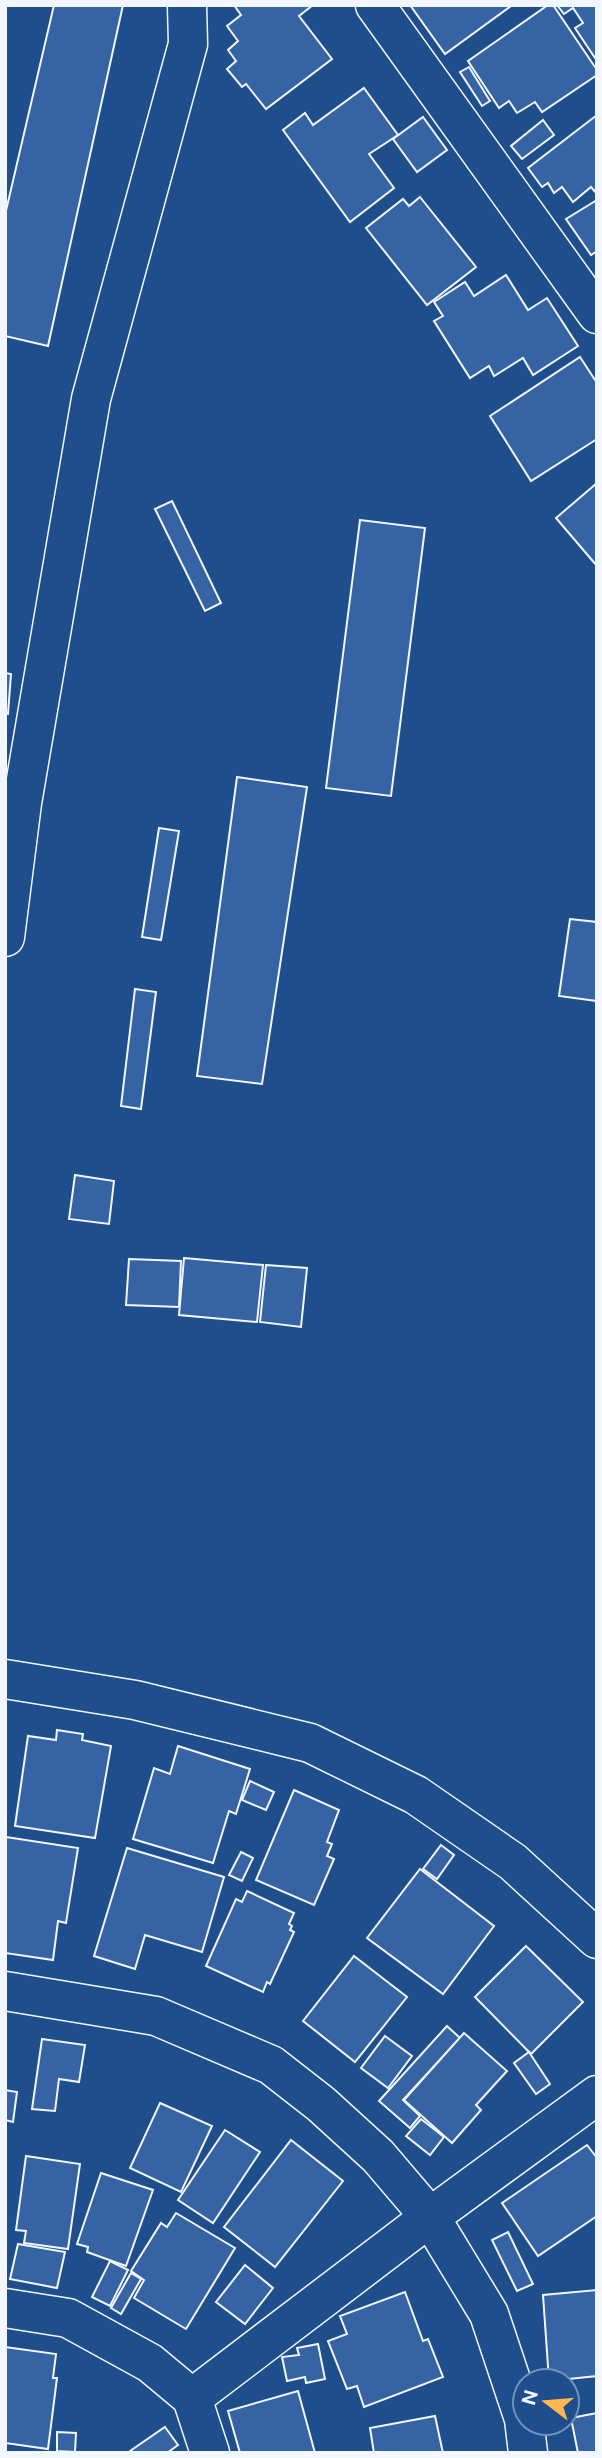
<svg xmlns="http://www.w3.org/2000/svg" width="602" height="2458" font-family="'Public Sans',sans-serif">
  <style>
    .building { fill: #3563a3; stroke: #f2f6ff; stroke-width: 2 }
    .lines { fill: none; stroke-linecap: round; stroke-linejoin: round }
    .minor-casing { stroke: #f2f6ff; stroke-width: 41 }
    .minor { stroke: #1f4e8c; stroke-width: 38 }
  </style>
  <rect width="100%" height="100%" fill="#1f4e8c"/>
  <g class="building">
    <polygon points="54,5 123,5 48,346 5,336 5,215"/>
    <polygon points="234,5 313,5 299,16 332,59 266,109 246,84 242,87 227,69 236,61 228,50 238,41 227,26 241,15"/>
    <polygon points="410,5 511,5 511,6 445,54"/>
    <polygon points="548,5 553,5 597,70 597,75 542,112 535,102 517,113 509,101 499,108 468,61"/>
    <polygon points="557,5 597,5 597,61 575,28 583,23 573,8 564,14"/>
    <polygon points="469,67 490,101 482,106 460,72"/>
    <polygon points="364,88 398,135 369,154 394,188 350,222 283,130 305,113 313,125"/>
    <polygon points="597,115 597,194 591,187 573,202 562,187 554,193 548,183 542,187 528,168"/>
    <polygon points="423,117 447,150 417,172 393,139"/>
    <polygon points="543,120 554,135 522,159 511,146"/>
    <polygon points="420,197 476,267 427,305 366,228 403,199 409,206"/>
    <polygon points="597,200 597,251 591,255 566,219"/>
    <polygon points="506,275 528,310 547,298 578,346 533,375 523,358 494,376 489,366 470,378 434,321 443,316 434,302 465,282 474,296"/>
    <polygon points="580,357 597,383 597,439 531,481 490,416"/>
    <polygon points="597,483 597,566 556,518"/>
    <polygon points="172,501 221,603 205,611 155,509"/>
    <polygon points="360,520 425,528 391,796 326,788"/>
    <polygon points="5,673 11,674 8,714 5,713"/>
    <polygon points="237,777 307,787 262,1084 197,1076"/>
    <polygon points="159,828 179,831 161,940 142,937"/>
    <polygon points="570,919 597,922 597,1001 559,996"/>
    <polygon points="135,989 156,992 141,1109 121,1106"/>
    <polygon points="75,1175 114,1181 109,1224 69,1219"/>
    <polygon points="184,1258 263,1265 257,1322 179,1315"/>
    <polygon points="129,1259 181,1261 179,1307 126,1305"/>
    <polygon points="266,1265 307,1268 301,1327 260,1322"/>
    <polygon points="57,1730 83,1734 82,1740 111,1746 95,1838 15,1826 28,1736 56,1740"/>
    <polygon points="178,1746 250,1769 236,1814 229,1811 213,1863 133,1839 154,1768 170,1774"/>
    <polygon points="250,1781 274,1792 266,1810 242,1800"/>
    <polygon points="294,1790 339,1810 327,1842 332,1844 327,1856 334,1859 314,1905 256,1880"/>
    <polygon points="6,1837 78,1848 66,1923 58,1921 53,1960 5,1953"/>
    <polygon points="441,1845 454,1855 437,1879 423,1869"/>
    <polygon points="127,1848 224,1877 202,1952 145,1935 135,1969 94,1956"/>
    <polygon points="241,1852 253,1858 242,1881 229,1875"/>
    <polygon points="420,1869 494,1926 443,1994 367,1938"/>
    <polygon points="247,1891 294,1913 289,1924 292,1926 290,1930 294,1932 270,1984 267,1982 263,1992 206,1966 236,1899 242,1902"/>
    <polygon points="526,1946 583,2002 531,2054 475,1997"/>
    <polygon points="354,1956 407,1997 355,2062 303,2021"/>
    <polygon points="447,2026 460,2038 403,2100 420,2116 410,2128 379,2101"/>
    <polygon points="464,2033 507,2071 476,2105 481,2110 452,2143 404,2100"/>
    <polygon points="385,2036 412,2056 388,2088 361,2068"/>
    <polygon points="42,2039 85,2045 79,2082 59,2079 55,2111 32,2109"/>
    <polygon points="529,2052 550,2084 536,2094 514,2063"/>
    <polygon points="5,2090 17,2092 13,2122 5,2120"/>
    <polygon points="160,2103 212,2126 181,2192 130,2168"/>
    <polygon points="421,2119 444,2137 430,2155 406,2136"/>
    <polygon points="225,2130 260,2152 213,2223 178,2200"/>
    <polygon points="291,2140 343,2181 275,2267 224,2227"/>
    <polygon points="587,2145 597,2158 597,2216 538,2256 502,2203"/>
    <polygon points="26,2156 80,2164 68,2249 24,2243 26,2231 16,2230"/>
    <polygon points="101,2173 153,2190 126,2266 87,2252 88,2247 77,2244"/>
    <polygon points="176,2213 235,2248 186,2329 134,2298 144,2280 131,2271 161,2223 167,2227"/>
    <polygon points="508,2232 533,2284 517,2291 492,2240"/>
    <polygon points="18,2244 65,2252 57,2288 10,2279"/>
    <polygon points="110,2261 128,2270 110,2306 92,2297"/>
    <polygon points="245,2265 273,2288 245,2324 216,2302"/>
    <polygon points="131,2273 141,2279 121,2314 111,2308"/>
    <polygon points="597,2290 597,2376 549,2381 543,2295"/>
    <polygon points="405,2292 423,2341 428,2339 443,2377 364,2407 357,2386 347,2389 328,2341 347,2334 340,2316"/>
    <polygon points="318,2344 325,2379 306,2383 305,2377 287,2381 282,2357 299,2355 297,2348"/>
    <polygon points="5,2347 56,2354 53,2378 57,2378 48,2449 5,2443"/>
    <polygon points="298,2391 315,2453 240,2453 228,2411"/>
    <polygon points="597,2413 597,2453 578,2453 571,2418"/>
    <polygon points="435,2416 443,2453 374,2453 370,2428"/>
    <polygon points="165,2427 178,2445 167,2453 131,2453 130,2451"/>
    <polygon points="57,2432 76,2433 75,2452 57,2451"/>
  </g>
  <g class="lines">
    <defs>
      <g id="minor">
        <polyline points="375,5 597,314"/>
        <polyline points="5,937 22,803 91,399 188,44 187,5"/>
        <polyline points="5,1679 135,1700 310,1743 416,1795 513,1862 597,1939"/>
        <polyline points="5,1991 156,2016 271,2065 321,2104 378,2156 430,2217 489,2314 524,2419 528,2453"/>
        <polyline points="5,2308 68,2318 150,2363 192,2398 210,2453"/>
        <polyline points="192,2398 430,2217 597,2095"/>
      </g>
    </defs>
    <use href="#minor" class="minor-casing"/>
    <use href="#minor" class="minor"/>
  </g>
  <rect width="602" height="2458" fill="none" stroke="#f2f6ff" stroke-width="14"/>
  <g transform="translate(546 2402) rotate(286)"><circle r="33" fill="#1f4e8c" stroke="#7391ba" stroke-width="2"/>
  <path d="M0-5L12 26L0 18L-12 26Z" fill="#ffb74d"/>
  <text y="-10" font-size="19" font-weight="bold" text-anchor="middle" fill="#f2f6ff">N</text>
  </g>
</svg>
